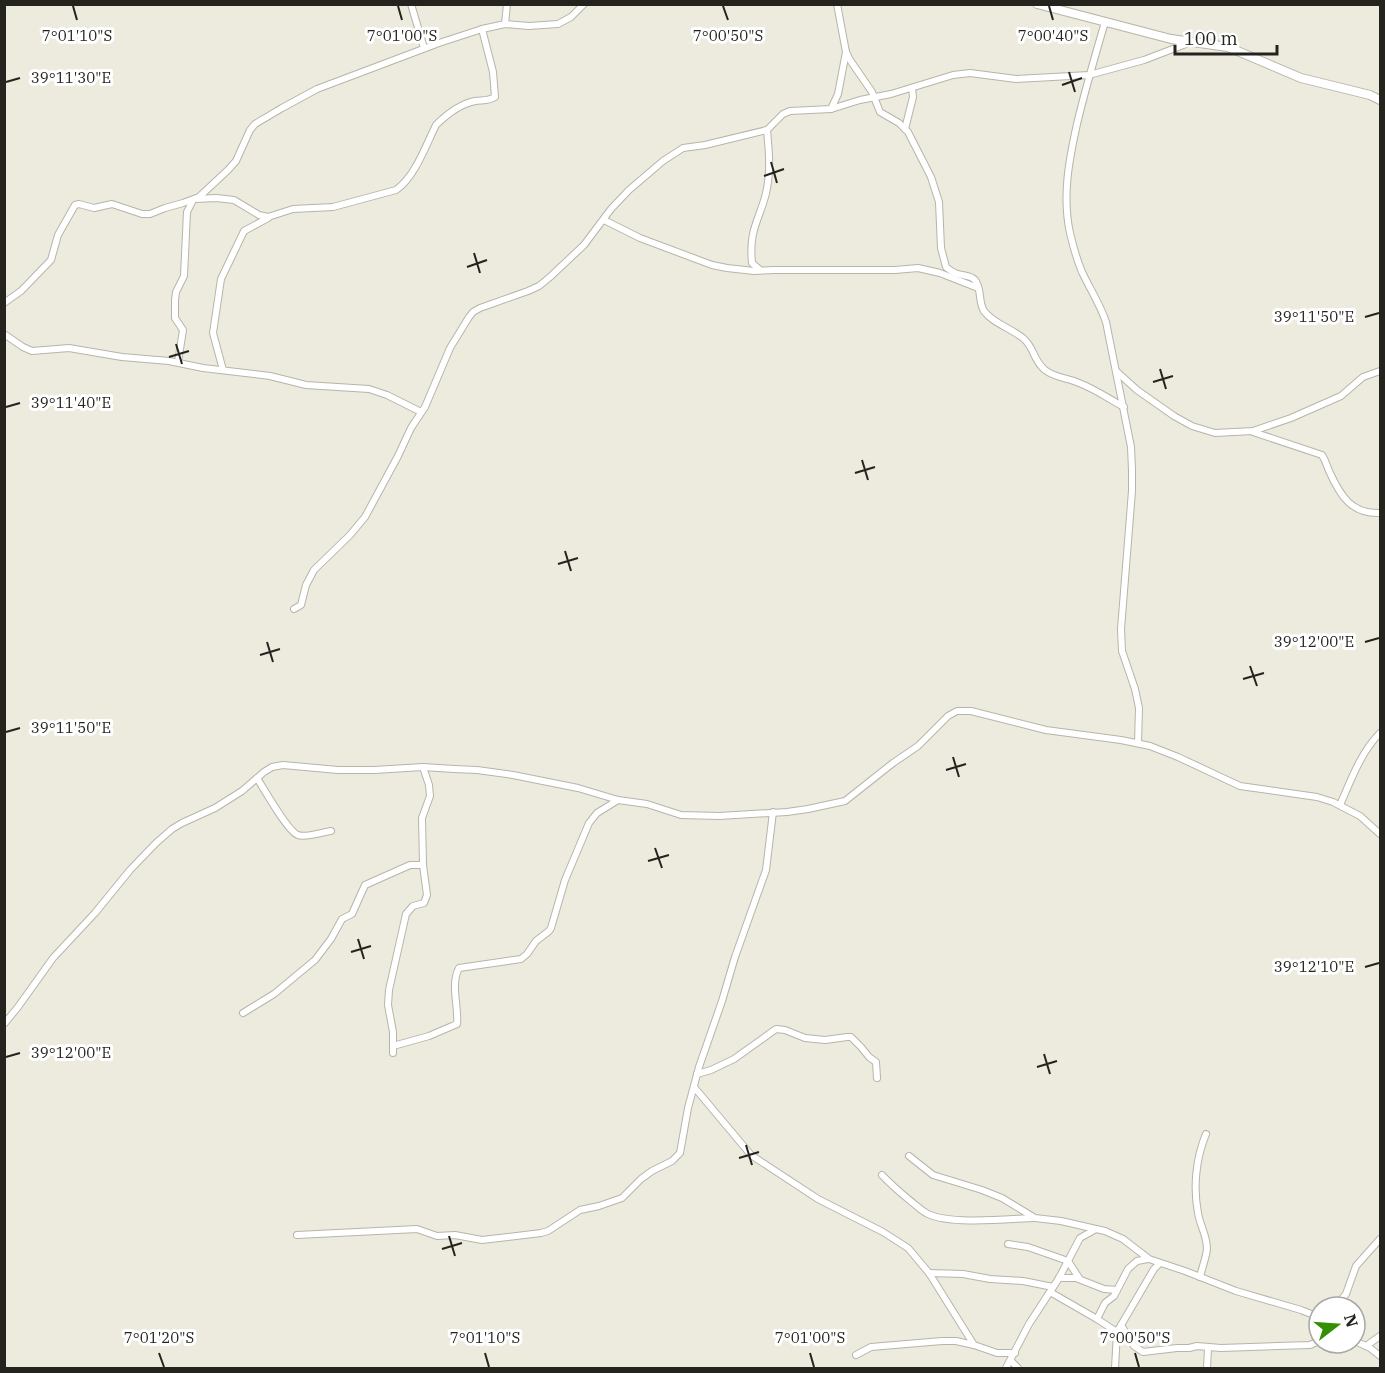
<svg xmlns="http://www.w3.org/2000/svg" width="1385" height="1373" font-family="'IBM Plex Serif',serif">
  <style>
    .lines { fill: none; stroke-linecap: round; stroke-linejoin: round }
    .minor-casing { stroke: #b7b5a9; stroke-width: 8 }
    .tertiary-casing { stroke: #b7b5a9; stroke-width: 10 }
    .minor { stroke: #fff; stroke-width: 6 }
    .tertiary { stroke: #fff; stroke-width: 8 }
    .ticks { fill: none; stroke: #24231e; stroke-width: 2 }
    .ticks-label { font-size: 15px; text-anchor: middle; fill: #24231e; stroke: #fff; stroke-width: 6; stroke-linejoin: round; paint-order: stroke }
  </style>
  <rect width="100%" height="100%" fill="#edeade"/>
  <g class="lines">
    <defs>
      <g id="minor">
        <polyline points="411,4 424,48"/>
        <path d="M837,4L846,52L850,60L872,92L880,112L899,123L908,132L931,177L939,202L941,248L946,267C950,270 953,273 958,274C964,276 970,275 975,280C982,288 978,302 984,311C993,324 1014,329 1025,340C1035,350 1033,360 1045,370C1055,378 1068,378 1079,383C1095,389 1109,399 1124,407"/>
        <path d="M1105,22C1095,56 1085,90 1077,124C1069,160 1062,196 1070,233C1073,246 1077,260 1082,272C1090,289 1100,304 1106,322L1131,447L1132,470V491L1121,629L1122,651L1135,689L1139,708L1138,743"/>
        <polyline points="505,24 507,4"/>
        <polyline points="831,109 838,94 846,52"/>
        <polyline points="905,129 913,97 912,88"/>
        <path d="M195,199L216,198L234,200L259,215L268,217L293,209L333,207L396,190C415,177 426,145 436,125C447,114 460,104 475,101C483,100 489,101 495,97L493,72L482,29"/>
        <polyline points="604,220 640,238 712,265 727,268 754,271 775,270 895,270 918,268 940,273 978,288"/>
        <path d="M760,270L752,263C751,253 751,243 753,234C756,220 763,207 766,193C771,172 769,151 767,130"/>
        <polyline points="4,303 21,291 51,260 58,235 75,205 79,204 94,208 112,204 142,214 150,214 165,208 183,203 199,197 228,170 236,161 250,130 255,124 282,108 317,89 439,43 482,29 505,24 529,26 558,24 571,17 584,4"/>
        <polyline points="4,334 23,347 32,351 69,348 122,357 169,361 203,368 270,376 306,385 369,389 387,395 421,412"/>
        <polyline points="178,362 183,330 175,318 175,300 176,292 184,276 187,212 193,200"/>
        <polyline points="223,370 213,333 221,279 244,231 268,218"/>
        <polyline points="1116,371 1137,390 1174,416 1192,426 1215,433 1253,431 1291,418 1341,396 1363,377 1380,371"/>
        <path d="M1253,432L1322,455C1326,461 1327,467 1330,473C1341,497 1352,514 1380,513"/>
        <polyline points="294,609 301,605 306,585 314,570 350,535 365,517 398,456 411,428 425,407 450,348 469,317 473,312 480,308 528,291 539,286 550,277 584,245 611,209 629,190 663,161 683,148 705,145 767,130 783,114 790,111 831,109 860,100 891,94 953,75 970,73 1016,79 1089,75 1144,60 1191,42"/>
        <path d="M257,778C264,789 288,832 298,835C305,838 323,832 331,831"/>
        <path d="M1340,805C1351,780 1361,752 1380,733"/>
        <polyline points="243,1013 274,994 315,960 331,939 342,919 352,914 365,885 410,865 423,865"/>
        <polyline points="4,1024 18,1007 53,958 95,913 130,870 156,843 172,829 182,823 215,808 242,791 264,772 272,767 283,765 338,770 374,770 423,767 454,769 477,770 513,775 578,788 618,800 647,804 681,815 719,816 787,812 808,809 845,801 893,763 918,746 948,716 957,711 971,711 1046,730 1121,740 1150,746 1178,757 1240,786 1317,797 1333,802 1360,816 1380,834"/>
        <path d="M393,1046L429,1036L457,1024C459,1007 450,985 459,968L521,959L527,954L536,941L549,931L551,928L565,880L589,823L597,813L618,800"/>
        <polyline points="393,1053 393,1032 388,1005 389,990 406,914 413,906 424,903 427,895 423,865 422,818 430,796 429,785 423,767"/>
        <polyline points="697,1074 711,1070 734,1059 776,1029 785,1030 805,1038 825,1040 847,1037 851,1037 861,1047 869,1057 876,1062 877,1078"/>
        <polyline points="694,1087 751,1155 818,1199 883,1232 908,1248 929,1273 974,1345"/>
        <polyline points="909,1156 933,1175 982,1190 1002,1198 1035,1218 1061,1221 1096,1229"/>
        <path d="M882,1175C892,1186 902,1194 913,1203C918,1207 922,1211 928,1214C951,1225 1008,1219 1034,1218"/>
        <polyline points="297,1235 417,1229 437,1236 455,1235 482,1240 541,1233 548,1231 580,1210 599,1206 622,1198 641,1179 652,1171 672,1161 680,1153 688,1108 699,1067 722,1001 735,957 766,870 773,812"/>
        <polyline points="1008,1244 1028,1247 1068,1261"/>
        <polyline points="1068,1261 1079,1278"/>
        <polyline points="929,1273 963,1274 990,1279 1023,1281 1053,1287"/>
        <path d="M1200,1277C1202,1268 1206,1258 1207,1249C1207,1235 1200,1226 1198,1213C1193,1187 1196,1158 1206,1134"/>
        <polyline points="1059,1278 1076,1278 1104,1289 1117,1290"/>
        <polyline points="1050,1292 1097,1319 1117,1332"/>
        <polyline points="1335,1307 1346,1294 1356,1266 1380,1239"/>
        <polyline points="1097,1319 1105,1303 1114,1296 1128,1269 1137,1261 1148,1259"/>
        <polyline points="1121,1325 1134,1346 1143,1352 1177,1348 1189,1348 1197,1346 1221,1348 1310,1345 1319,1341"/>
        <polyline points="1355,1341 1370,1348 1380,1356"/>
        <polyline points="1366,1346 1380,1336"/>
        <polyline points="856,1355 871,1347 942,1341 956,1341 974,1345 997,1353 1015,1353"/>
        <polyline points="1011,1361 1018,1368"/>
        <polyline points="1006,1368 1029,1324 1059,1278 1080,1238 1096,1229 1105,1231 1123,1239 1149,1259 1185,1271 1236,1291 1301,1310 1319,1317"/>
        <polyline points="1115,1368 1117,1332 1154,1269 1160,1263"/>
        <polyline points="1207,1368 1208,1348"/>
      </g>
      <polyline id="tertiary" points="1037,4 1171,39 1228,47 1301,78 1370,95 1380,100"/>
    </defs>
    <use href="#minor" class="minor-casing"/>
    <use href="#tertiary" class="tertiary-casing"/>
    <use href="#minor" class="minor"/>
    <use href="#tertiary" class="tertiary"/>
  </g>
  <path class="ticks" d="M73,6L77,20M398,6L402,20M723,6L728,20M1049,6L1053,20M1069,72L1075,92M6,82L20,78M1062,85L1082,78M771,162L777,183M764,176L784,169M474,253L480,273M467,267L487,260M1365,317L1379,313M176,344L182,364M169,357L189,351M1160,369L1166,389M1153,382L1173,376M6,407L20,403M862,460L868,480M855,473L875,467M565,551L571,571M558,564L578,558M267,642L273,662M1365,642L1379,638M260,655L280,649M1250,666L1257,686M1243,679L1264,673M6,732L20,728M953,757L959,777M946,770L966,764M655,848L662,868M648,861L669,855M358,939L364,959M351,952L371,946M1365,967L1379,963M1044,1054L1050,1074M6,1057L20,1053M1037,1067L1057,1061M746,1145L752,1165M739,1158L759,1152M449,1236L455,1256M442,1249L462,1243M159,1353L164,1367M485,1353L489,1367M810,1353L814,1367M1135,1353L1139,1367"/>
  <g class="ticks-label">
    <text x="77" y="41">7°01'10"S</text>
    <text x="402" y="41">7°01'00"S</text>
    <text x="728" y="41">7°00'50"S</text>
    <text x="1053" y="41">7°00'40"S</text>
    <text x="71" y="83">39°11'30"E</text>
    <text x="1314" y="322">39°11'50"E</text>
    <text x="71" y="408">39°11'40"E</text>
    <text x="1314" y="647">39°12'00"E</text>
    <text x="71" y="733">39°11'50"E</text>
    <text x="1314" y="972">39°12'10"E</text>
    <text x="71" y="1058">39°12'00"E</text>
    <text x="159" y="1343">7°01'20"S</text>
    <text x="485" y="1343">7°01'10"S</text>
    <text x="810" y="1343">7°01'00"S</text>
    <text x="1135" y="1343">7°00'50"S</text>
  </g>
  <rect width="1385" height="1373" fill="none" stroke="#24231e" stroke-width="12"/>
  <g transform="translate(1337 1325) rotate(73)"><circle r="28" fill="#ffffff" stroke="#a7a7a5" stroke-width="1.5"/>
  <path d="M0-4.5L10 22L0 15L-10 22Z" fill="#339006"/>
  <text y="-9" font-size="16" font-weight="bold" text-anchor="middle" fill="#24231e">N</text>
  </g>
  <path d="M1175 45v9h102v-9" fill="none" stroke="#24231e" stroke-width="3"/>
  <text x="1184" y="45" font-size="18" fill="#24231e" stroke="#ffffff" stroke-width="4.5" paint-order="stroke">100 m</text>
</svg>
